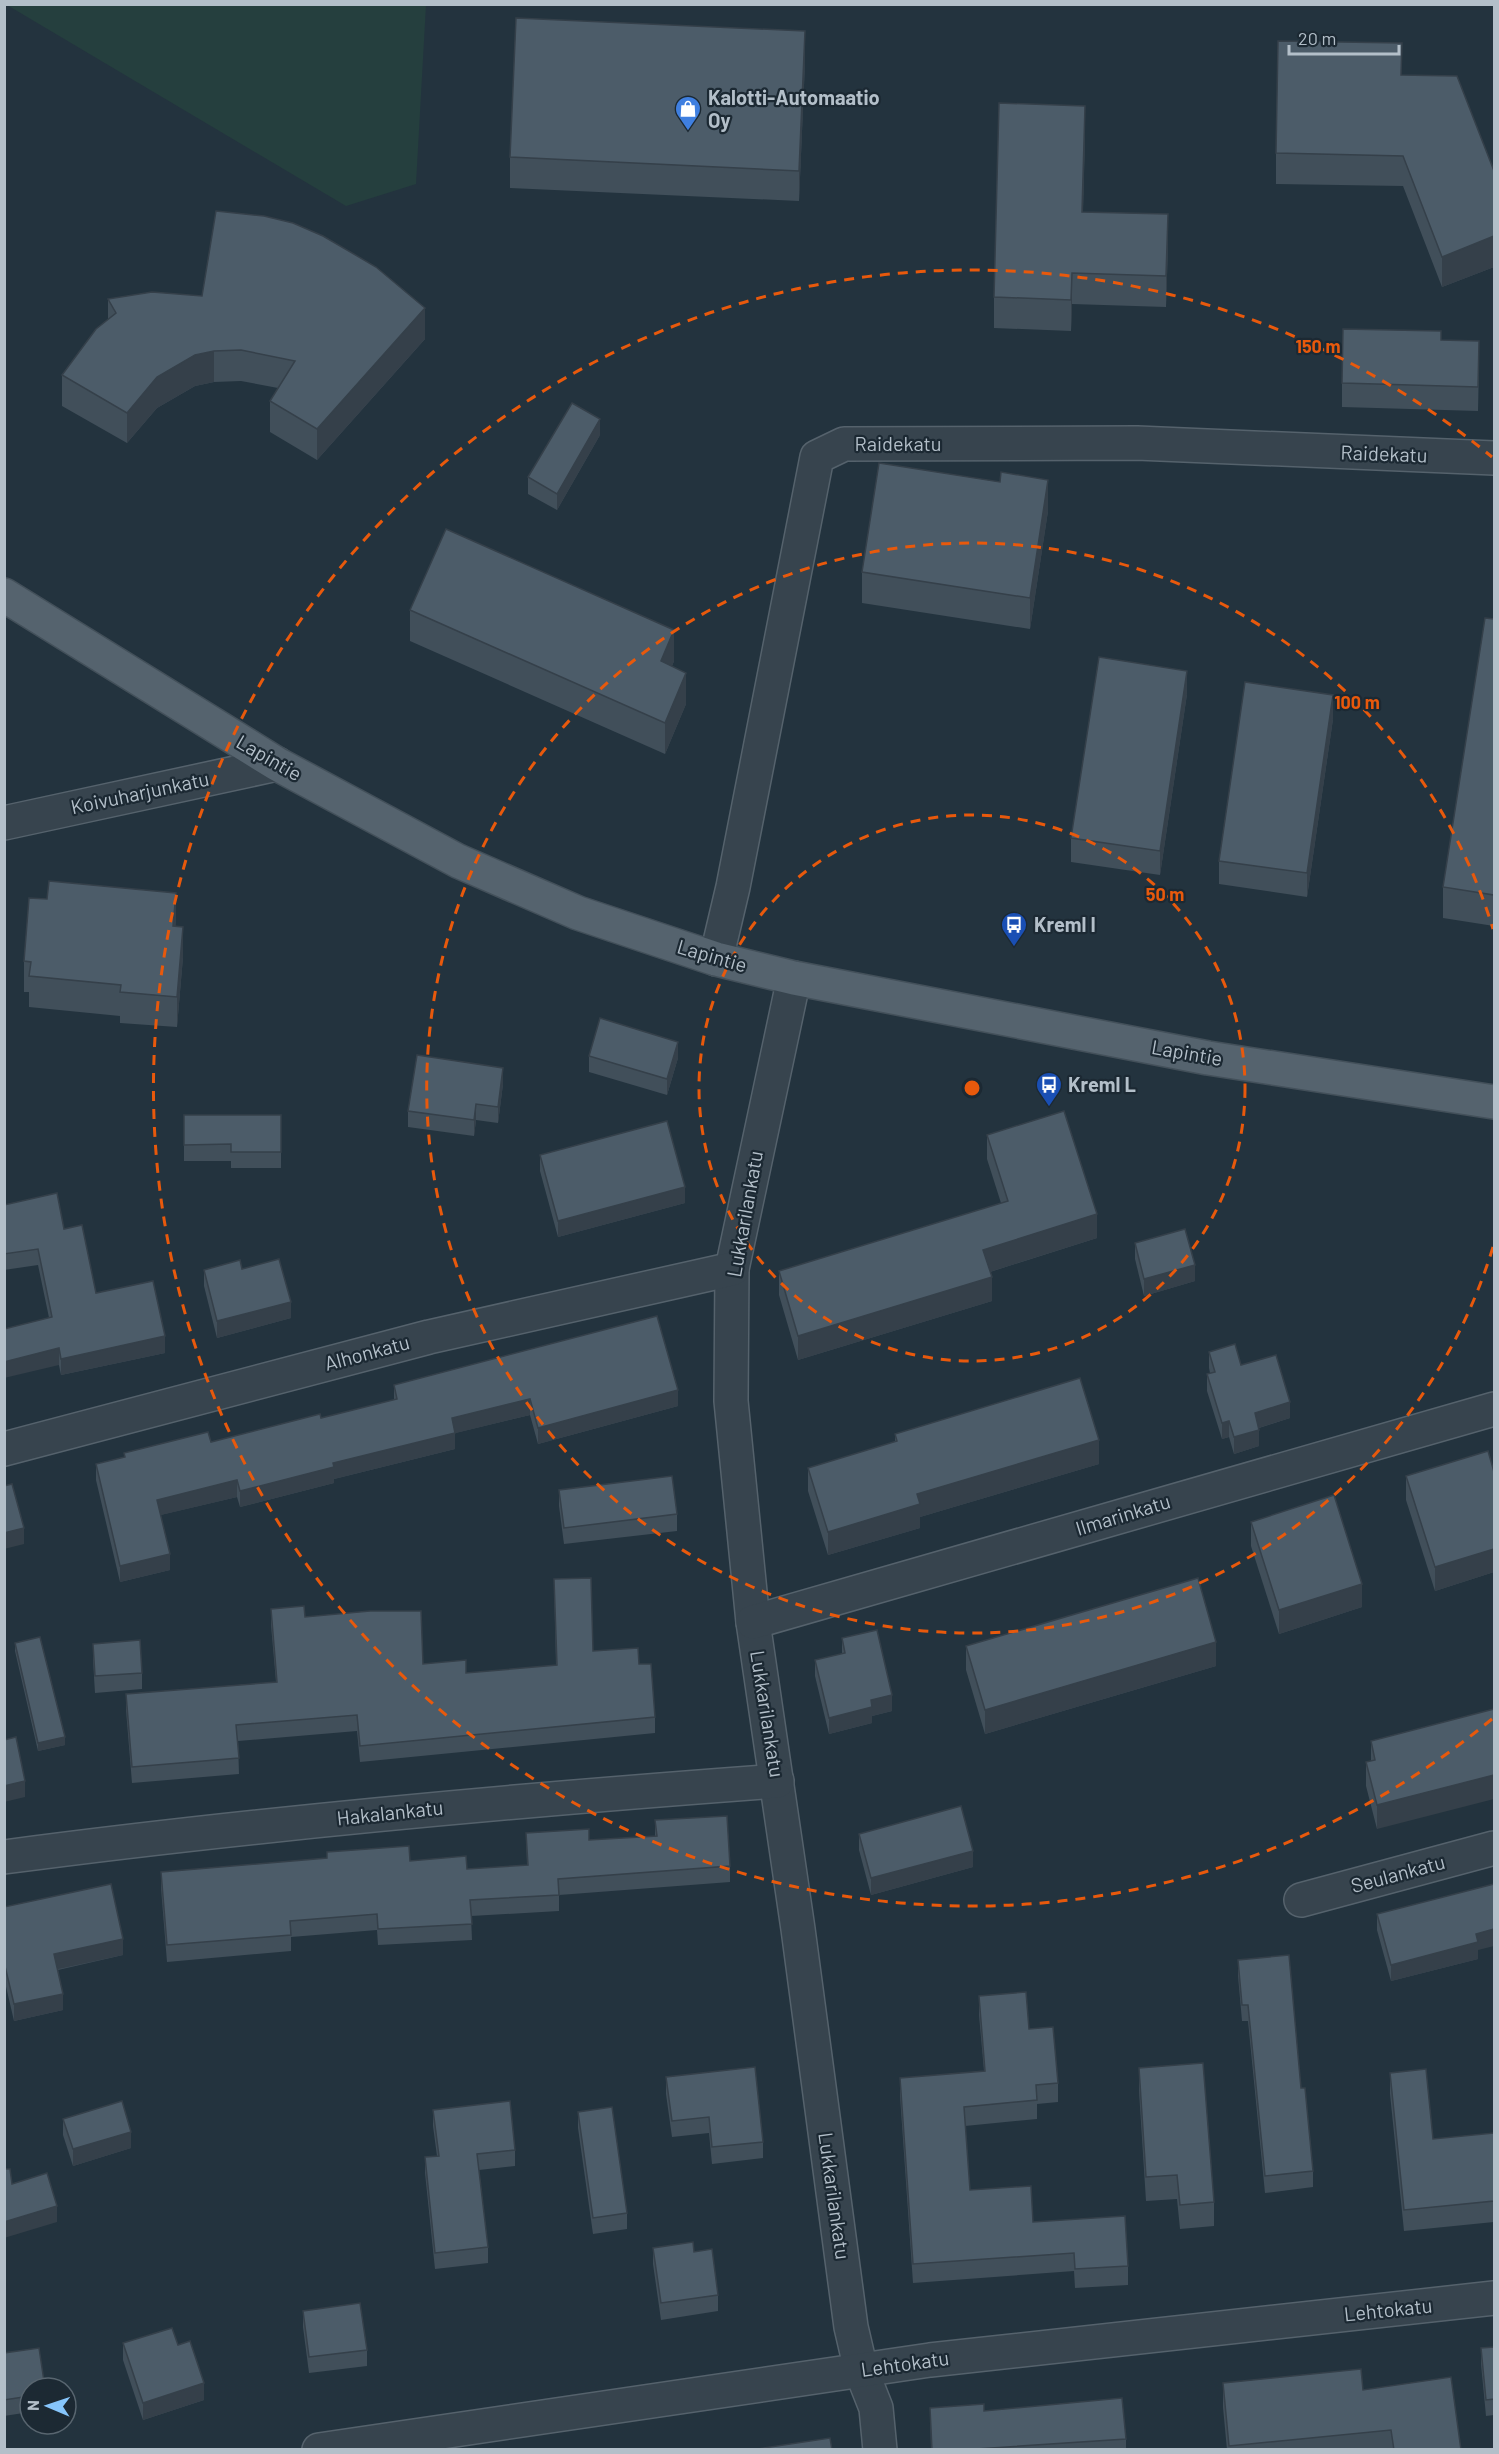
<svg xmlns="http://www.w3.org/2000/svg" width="1499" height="2454" font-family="Barlow,sans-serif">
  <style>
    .green { fill: #253f3e }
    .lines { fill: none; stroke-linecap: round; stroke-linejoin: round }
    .minor-casing { stroke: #55626c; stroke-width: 36 }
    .major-casing { stroke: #43505a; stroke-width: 36 }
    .minor { stroke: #37444e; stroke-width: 33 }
    .major { stroke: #55636e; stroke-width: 33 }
    .wall { fill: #414f5a }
    .shaded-wall { fill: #35404a }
    .building { fill: #4c5c69; stroke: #35404a; stroke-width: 1.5 }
    .ring { fill: none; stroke: #e8590c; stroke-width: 3; stroke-dasharray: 10 8 }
    .labels { text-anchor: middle; stroke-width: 4.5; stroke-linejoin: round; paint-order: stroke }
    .poi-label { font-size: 20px; font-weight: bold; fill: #b3bfc9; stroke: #1c2933; text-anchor: start }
    .street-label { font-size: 20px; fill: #b3bfc9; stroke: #1c2933 }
    .centre { fill: #e8590c; stroke: #1c2933; stroke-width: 3 }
    .ring-label { font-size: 18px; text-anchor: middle; font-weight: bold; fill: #e8590c; stroke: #1c2933; stroke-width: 4.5; stroke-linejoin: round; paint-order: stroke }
  </style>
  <rect width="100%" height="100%" fill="#23333e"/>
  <polygon class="green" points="7,5 426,5 416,184 346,206"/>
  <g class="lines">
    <defs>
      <g id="minor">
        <polyline points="4,823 277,764"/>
        <polyline points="716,959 733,887 817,457 844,444 1137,443 1494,458"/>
        <polyline points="794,978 732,1269 731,1401 753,1622 798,1929 851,2327 861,2370 876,2408 880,2450"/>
        <polyline points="4,1449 429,1337 732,1269"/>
        <polyline points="753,1622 1494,1409"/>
        <path d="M4,1857C261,1823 519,1800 777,1781"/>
        <polyline points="1301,1900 1494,1848"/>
        <polyline points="319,2450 930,2360 1494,2298"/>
      </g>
      <polyline id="major" points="4,595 277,764 458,861 578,913 716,959 794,978 1208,1058 1494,1102"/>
    </defs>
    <use href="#minor" class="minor-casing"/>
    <use href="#major" class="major-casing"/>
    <use href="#minor" class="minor"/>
    <use href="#major" class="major"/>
  </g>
  <g class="wall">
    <polygon points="805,62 799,201 510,188 510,157"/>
    <polygon points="1402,75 1494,171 1494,267 1442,287 1403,186 1276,184 1276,153"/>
    <polygon points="1085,137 1083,212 1168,245 1166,307 1072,304 1071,331 994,328 994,297"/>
    <polygon points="108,299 425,339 317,460 270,432 270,401 278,388 241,381 214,382 195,386 157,408 127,443 62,406 62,375 108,319"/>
    <polygon points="1441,340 1479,365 1478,411 1342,407 1342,383"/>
    <polygon points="600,435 557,510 528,494 528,477"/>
    <polygon points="1048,511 1030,629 862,603 862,572"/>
    <polygon points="410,610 674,661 672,666 686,704 665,754 410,641"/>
    <polygon points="1494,619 1494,926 1443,918 1443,887"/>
    <polygon points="1187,694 1160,875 1071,862 1071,838"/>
    <polygon points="1333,719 1307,897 1219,884 1219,861"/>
    <polygon points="176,926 183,957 177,1027 120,1023 120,1016 29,1007 29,992 24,992 24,961"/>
    <polygon points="589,1056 678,1058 667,1095 589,1072"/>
    <polygon points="503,1084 498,1123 476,1120 474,1136 408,1127 408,1111"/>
    <polygon points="184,1115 281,1115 281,1168 231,1168 231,1161 184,1161"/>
    <polygon points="987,1135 1097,1238 990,1272 992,1301 798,1360 779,1295 779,1271 1001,1203 987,1159"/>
    <polygon points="540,1155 685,1203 558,1237 540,1171"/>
    <polygon points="4,1205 64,1229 96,1293 165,1353 61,1375 38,1265 4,1270"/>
    <polygon points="1135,1243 1195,1281 1144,1296 1135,1259"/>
    <polygon points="242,1269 291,1318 217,1338 204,1286 204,1270"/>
    <polygon points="1209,1352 1241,1365 1290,1418 1259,1428 1259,1446 1234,1454 1229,1437 1222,1439 1207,1391 1207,1374 1210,1373 1209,1368"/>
    <polygon points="394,1385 678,1406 538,1444 530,1415 455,1433 455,1449 334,1479 334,1483 240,1507 237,1497 160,1515 170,1570 120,1582 96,1480 96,1464 124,1457 124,1453 211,1442 321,1418 394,1400"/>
    <polygon points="895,1434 1099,1464 920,1517 920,1528 828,1555 808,1491 808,1468 895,1442"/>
    <polygon points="1494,1472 1494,1572 1435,1591 1406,1500 1406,1476"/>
    <polygon points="559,1490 677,1514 677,1531 564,1544 559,1506"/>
    <polygon points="1251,1522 1362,1607 1279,1634 1251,1546"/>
    <polygon points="554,1579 593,1651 639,1664 655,1717 655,1733 360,1762 357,1731 238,1741 239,1774 132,1783 126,1710 126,1694 276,1682 271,1625 271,1609 305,1617 423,1664 466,1673 556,1666"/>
    <polygon points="842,1638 892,1711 872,1716 872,1723 829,1734 815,1676 815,1660 842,1654"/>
    <polygon points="15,1643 65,1745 38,1751 15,1651"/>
    <polygon points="93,1644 142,1673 142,1689 95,1693 93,1660"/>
    <polygon points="966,1646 1216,1666 985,1734 966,1670"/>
    <polygon points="1494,1709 1377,1829 1366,1786 1366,1762 1371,1761 1371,1741"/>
    <polygon points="655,1820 730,1866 730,1882 559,1895 559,1911 471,1916 472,1940 378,1945 377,1930 291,1937 291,1951 167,1962 161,1888 161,1872 410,1861 467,1869 527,1865 526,1833 589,1840 655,1836"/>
    <polygon points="859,1834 973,1867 871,1895 859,1850"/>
    <polygon points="4,1907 123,1955 58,1970 63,2010 14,2021 4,1978"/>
    <polygon points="1377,1914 1478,1950 1478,1959 1391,1981 1377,1930"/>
    <polygon points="1238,1960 1313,2171 1313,2187 1265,2193 1248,2021 1242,2021 1238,1976"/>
    <polygon points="979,1996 1029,2029 1058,2083 1058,2102 1037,2104 1037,2119 965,2126 970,2190 1033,2222 1128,2266 1128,2285 1075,2288 1074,2271 913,2283 900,2096 900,2078 984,2071 979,2015"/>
    <polygon points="1139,2068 1214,2202 1214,2226 1180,2229 1177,2199 1146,2201 1139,2091"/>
    <polygon points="1390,2073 1433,2139 1494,2133 1494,2222 1404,2231 1390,2094"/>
    <polygon points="666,2077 763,2142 763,2158 712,2164 709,2133 672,2137 666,2094"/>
    <polygon points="433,2110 515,2150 515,2166 479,2170 488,2247 488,2263 435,2269 425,2173 425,2157 437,2156 433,2126"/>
    <polygon points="578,2112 627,2213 627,2229 593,2234 578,2128"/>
    <polygon points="63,2119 131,2148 73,2166 63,2135"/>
    <polygon points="653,2248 694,2252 718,2295 718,2311 661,2320 653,2264"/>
    <polygon points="303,2311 367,2350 367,2366 309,2373 303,2327"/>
    <polygon points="123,2343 178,2345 204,2400 143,2420 123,2360"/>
    <polygon points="1494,2347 1494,2415 1486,2416 1481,2364 1481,2348"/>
    <polygon points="4,2353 30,2388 30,2412 4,2416"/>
    <polygon points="1223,2383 1363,2390 1461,2450 1227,2450 1223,2407"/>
    <polygon points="930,2408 984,2411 1126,2439 1126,2450 931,2450"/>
  </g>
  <g class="shaded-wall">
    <polygon points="805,31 805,62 799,201 799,171"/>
    <polygon points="1085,106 1085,137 1082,243 1082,212"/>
    <polygon points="1168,214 1168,245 1166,307 1166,276"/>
    <polygon points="1494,236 1494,267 1442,287 1442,257"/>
    <polygon points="1072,273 1072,304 1071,331 1071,300"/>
    <polygon points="425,308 425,339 317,460 317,429"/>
    <polygon points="214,351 214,382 195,386 157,408 127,443 127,413 157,377 195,355"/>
    <polygon points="600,419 600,435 557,510 557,494"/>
    <polygon points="1048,480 1048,511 1030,629 1030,598"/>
    <polygon points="674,630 674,661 661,692 661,661"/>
    <polygon points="1187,671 1187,694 1160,875 1160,851"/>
    <polygon points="686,673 686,704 665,754 665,723"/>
    <polygon points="1333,695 1333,719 1307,897 1307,873"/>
    <polygon points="176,893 176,923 173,956 173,926"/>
    <polygon points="183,927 183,957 177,1027 177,997"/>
    <polygon points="678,1042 678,1058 667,1095 667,1079"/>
    <polygon points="503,1068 503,1084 498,1123 498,1107"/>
    <polygon points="476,1104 476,1120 474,1136 474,1120"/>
    <polygon points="685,1187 685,1203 558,1237 558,1221"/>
    <polygon points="1097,1214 1097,1238 983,1274 983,1250"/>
    <polygon points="1195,1265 1195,1281 1144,1296 1144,1279"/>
    <polygon points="992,1277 992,1301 798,1360 798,1336"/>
    <polygon points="291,1302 291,1318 217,1338 217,1321"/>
    <polygon points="165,1336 165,1353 61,1375 61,1359"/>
    <polygon points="59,1348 59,1365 4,1378 4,1362"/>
    <polygon points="678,1390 678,1406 538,1444 538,1428"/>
    <polygon points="530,1399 530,1415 452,1434 452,1418"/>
    <polygon points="1290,1402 1290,1418 1255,1429 1255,1413"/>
    <polygon points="1229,1421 1229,1437 1222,1439 1222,1423"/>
    <polygon points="1259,1430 1259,1446 1234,1454 1234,1437"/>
    <polygon points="455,1433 455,1449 334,1479 334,1483 240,1507 240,1491 333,1463"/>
    <polygon points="1099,1440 1099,1464 920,1517 920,1528 828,1555 828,1532 917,1494"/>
    <polygon points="237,1480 237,1497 157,1516 157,1500"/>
    <polygon points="24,1528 24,1544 4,1549 4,1533"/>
    <polygon points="1494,1549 1494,1572 1435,1591 1435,1567"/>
    <polygon points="170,1554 170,1570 120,1582 120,1566"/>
    <polygon points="1362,1584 1362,1607 1279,1634 1279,1610"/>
    <polygon points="1216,1642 1216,1666 985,1734 985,1710"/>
    <polygon points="892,1695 892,1711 872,1716 872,1723 829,1734 829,1718 871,1700"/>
    <polygon points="65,1737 65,1745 38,1751 38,1743"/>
    <polygon points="1494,1775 1494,1799 1377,1829 1377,1805"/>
    <polygon points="25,1781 25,1797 4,1802 4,1786"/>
    <polygon points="973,1851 973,1867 871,1895 871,1878"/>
    <polygon points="1494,1929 1494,1946 1478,1950 1478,1959 1391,1981 1391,1965 1476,1934"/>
    <polygon points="123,1939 123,1955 54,1970 54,1954"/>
    <polygon points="63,1994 63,2010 14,2021 14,2004"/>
    <polygon points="131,2132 131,2148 73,2166 73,2149"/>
    <polygon points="57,2206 57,2222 4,2238 4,2222"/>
    <polygon points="204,2383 204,2400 143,2420 143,2403"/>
  </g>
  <g class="building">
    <polygon points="516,18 805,31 799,171 510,157"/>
    <polygon points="1278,41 1402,43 1401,75 1457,76 1494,171 1494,236 1442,257 1403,156 1276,153"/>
    <polygon points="999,103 1085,106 1082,212 1168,214 1166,276 1072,273 1071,300 994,297"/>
    <polygon points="216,211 264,216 293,223 323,236 376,267 425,308 317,429 270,401 295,361 241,350 214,351 195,355 157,377 127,413 62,375 96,329 116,313 108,299 152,292 202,296"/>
    <polygon points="1343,329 1441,331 1441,340 1479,341 1478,387 1342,383"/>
    <polygon points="572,403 600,419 557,494 528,477"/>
    <polygon points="879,463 1000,482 1001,472 1048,480 1030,598 862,572"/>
    <polygon points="446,529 674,630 661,661 686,673 665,723 410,610"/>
    <polygon points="1485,618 1494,619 1494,895 1443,887"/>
    <polygon points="1099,657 1187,671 1160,851 1071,838"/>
    <polygon points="1245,682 1333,695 1307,873 1219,861"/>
    <polygon points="49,881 176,893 173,926 183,927 177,997 120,992 121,985 29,976 31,962 24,961 29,898 47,899"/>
    <polygon points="600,1018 678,1042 667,1079 589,1056"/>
    <polygon points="417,1055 503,1068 498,1107 476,1104 474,1120 408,1111"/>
    <polygon points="1064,1111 1097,1214 983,1250 992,1277 798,1336 779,1271 1008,1201 987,1135"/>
    <polygon points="184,1115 281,1115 281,1152 231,1152 231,1144 184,1145"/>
    <polygon points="667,1121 685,1187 558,1221 540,1155"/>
    <polygon points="57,1193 64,1229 82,1225 96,1293 153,1281 165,1336 61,1359 59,1348 4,1362 4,1329 52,1317 38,1249 4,1254 4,1205"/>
    <polygon points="1185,1229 1195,1265 1144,1279 1135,1243"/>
    <polygon points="279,1259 291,1302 217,1321 204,1270 240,1260 242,1269"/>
    <polygon points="657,1316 678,1390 538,1428 530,1399 452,1418 455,1433 333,1463 334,1467 240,1491 237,1480 157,1500 170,1554 120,1566 96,1464 125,1457 124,1453 208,1432 211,1442 320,1414 321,1418 397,1399 394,1385"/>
    <polygon points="1235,1344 1241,1365 1276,1355 1290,1402 1255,1413 1259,1430 1234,1437 1229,1421 1222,1423 1207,1374 1215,1372 1209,1352"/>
    <polygon points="1080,1378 1099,1440 917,1494 920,1504 828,1532 808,1468 897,1441 895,1434"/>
    <polygon points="1488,1451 1494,1472 1494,1549 1435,1567 1406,1476"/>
    <polygon points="672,1476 677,1514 564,1528 559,1490"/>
    <polygon points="12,1484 24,1528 4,1533 4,1486"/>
    <polygon points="1334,1495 1362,1584 1279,1610 1251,1522"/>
    <polygon points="591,1578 593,1651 638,1648 639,1664 651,1664 655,1717 360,1746 357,1715 236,1725 239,1758 132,1767 126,1694 277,1682 271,1609 304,1606 305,1617 370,1611 421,1611 423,1664 466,1660 466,1673 557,1665 554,1579"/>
    <polygon points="1198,1578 1216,1642 985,1710 966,1646"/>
    <polygon points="877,1630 892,1695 871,1700 872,1707 829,1718 815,1660 845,1653 842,1638"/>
    <polygon points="40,1637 65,1737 38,1743 15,1643"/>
    <polygon points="140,1640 142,1673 95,1676 93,1644"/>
    <polygon points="1494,1709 1494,1775 1377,1805 1366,1762 1375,1760 1371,1741"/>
    <polygon points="16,1737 25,1781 4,1786 4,1740"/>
    <polygon points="961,1806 973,1851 871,1878 859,1834"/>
    <polygon points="727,1816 730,1866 558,1879 559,1895 470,1900 472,1924 378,1929 377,1914 290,1921 291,1935 167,1945 161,1872 327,1858 327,1852 409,1846 410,1861 466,1856 467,1869 528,1865 526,1833 589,1829 589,1840 657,1836 655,1820"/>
    <polygon points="111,1884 123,1939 54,1954 63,1994 14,2004 4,1962 4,1907"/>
    <polygon points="1494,1884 1494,1929 1476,1934 1478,1942 1391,1965 1377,1914"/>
    <polygon points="1289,1955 1301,2088 1305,2088 1313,2171 1265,2176 1248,2005 1242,2005 1238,1960"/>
    <polygon points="1026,1992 1029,2029 1053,2027 1058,2083 1036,2085 1037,2100 964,2107 970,2190 1031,2186 1033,2222 1125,2216 1128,2266 1075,2269 1074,2253 913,2264 900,2078 985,2071 979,1996"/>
    <polygon points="1203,2063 1214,2202 1180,2205 1177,2175 1146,2177 1139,2068"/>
    <polygon points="755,2067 763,2142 712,2147 709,2117 672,2121 666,2077"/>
    <polygon points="1426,2069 1433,2139 1494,2133 1494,2201 1404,2210 1390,2073"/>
    <polygon points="122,2101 131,2132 73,2149 63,2119"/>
    <polygon points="510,2101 515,2150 477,2154 488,2247 435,2253 425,2157 439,2156 433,2110"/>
    <polygon points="612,2107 627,2213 593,2218 578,2112"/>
    <polygon points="4,2169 10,2169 12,2184 47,2173 57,2206 4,2222"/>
    <polygon points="693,2242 694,2252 712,2249 718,2295 661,2303 653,2248"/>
    <polygon points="360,2303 367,2350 309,2357 303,2311"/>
    <polygon points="172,2328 178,2345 190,2341 204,2383 143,2403 123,2343"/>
    <polygon points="1494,2347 1494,2399 1486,2400 1481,2348"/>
    <polygon points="39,2348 45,2388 30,2388 30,2396 4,2400 4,2353"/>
    <polygon points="1361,2369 1363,2390 1451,2377 1461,2450 1394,2450 1391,2430 1229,2446 1223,2383"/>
    <polygon points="1122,2398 1126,2439 961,2450 932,2450 930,2408 984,2404 984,2411"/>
    <polygon points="830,2438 832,2450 751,2450"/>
  </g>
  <g class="ring">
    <circle cx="972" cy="1088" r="273"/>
    <path d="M1493 1247A545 545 0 1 1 1493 929"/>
    <path d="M1492 1719A818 818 0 1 1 1492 457"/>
  </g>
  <defs>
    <symbol id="shop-pin" viewBox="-11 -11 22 30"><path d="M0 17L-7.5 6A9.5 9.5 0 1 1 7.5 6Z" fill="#3f7fe0" stroke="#1c2933"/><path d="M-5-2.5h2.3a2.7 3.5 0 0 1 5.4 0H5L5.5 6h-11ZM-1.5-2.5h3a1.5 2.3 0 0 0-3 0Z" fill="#fff"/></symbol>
    <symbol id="bus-pin" viewBox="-11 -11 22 30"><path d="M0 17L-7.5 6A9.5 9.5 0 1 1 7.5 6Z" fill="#1a4fb4" stroke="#1c2933"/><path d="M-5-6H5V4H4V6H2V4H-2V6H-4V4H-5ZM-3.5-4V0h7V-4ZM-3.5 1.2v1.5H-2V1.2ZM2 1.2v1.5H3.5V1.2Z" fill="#fff"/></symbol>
  </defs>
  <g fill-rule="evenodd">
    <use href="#shop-pin" x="673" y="94" width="30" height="40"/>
    <use href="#bus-pin" x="999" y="910" width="30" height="40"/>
    <use href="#bus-pin" x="1034" y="1070" width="30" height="40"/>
  </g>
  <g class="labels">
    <g class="poi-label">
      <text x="708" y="105">Kalotti-Automaatio<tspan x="708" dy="23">Oy</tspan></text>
      <text x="1034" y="932">Kreml I</text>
      <text x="1068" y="1092">Kreml L</text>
    </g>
    <g class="street-label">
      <text x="898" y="451">Raidekatu</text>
      <text transform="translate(1384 454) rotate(2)" y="7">Raidekatu</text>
      <text transform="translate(269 758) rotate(30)" y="7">Lapintie</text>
      <text transform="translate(140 793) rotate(-12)" y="7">Koivuharjunkatu</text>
      <text transform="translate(712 956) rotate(16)" y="7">Lapintie</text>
      <text transform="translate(1187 1053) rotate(10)" y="7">Lapintie</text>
      <text transform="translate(745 1214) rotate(-80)" y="7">Lukkarilankatu</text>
      <text transform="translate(367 1353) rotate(-15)" y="7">Alhonkatu</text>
      <text transform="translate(1123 1515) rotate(-17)" y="7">Ilmarinkatu</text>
      <text transform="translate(767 1714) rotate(81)" y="7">Lukkarilankatu</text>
      <text transform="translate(390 1813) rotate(-6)" y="7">Hakalankatu</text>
      <text transform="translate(1398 1874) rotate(-15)" y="7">Seulankatu</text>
      <text transform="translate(834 2196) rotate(82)" y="7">Lukkarilankatu</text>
      <text transform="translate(1388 2310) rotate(-6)" y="7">Lehtokatu</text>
      <text transform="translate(905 2364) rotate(-8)" y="7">Lehtokatu</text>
    </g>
  </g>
  <circle cx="972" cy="1088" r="9" class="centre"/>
  <g class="ring-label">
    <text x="1318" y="353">150 m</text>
    <text x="1357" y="709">100 m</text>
    <text x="1165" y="901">50 m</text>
  </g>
  <rect width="1499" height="2454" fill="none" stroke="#b3bfc9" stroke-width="12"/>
  <g transform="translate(48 2406) rotate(272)"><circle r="28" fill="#1c2933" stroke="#58656f" stroke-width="1.5"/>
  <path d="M0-4.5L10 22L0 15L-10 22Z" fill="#86c5fb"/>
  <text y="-9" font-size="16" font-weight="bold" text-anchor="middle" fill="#b3bfc9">N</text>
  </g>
  <path d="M1289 45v9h110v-9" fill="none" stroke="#b3bfc9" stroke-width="3"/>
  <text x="1298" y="45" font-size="18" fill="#b3bfc9" stroke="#1c2933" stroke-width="4.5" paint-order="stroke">20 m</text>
</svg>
